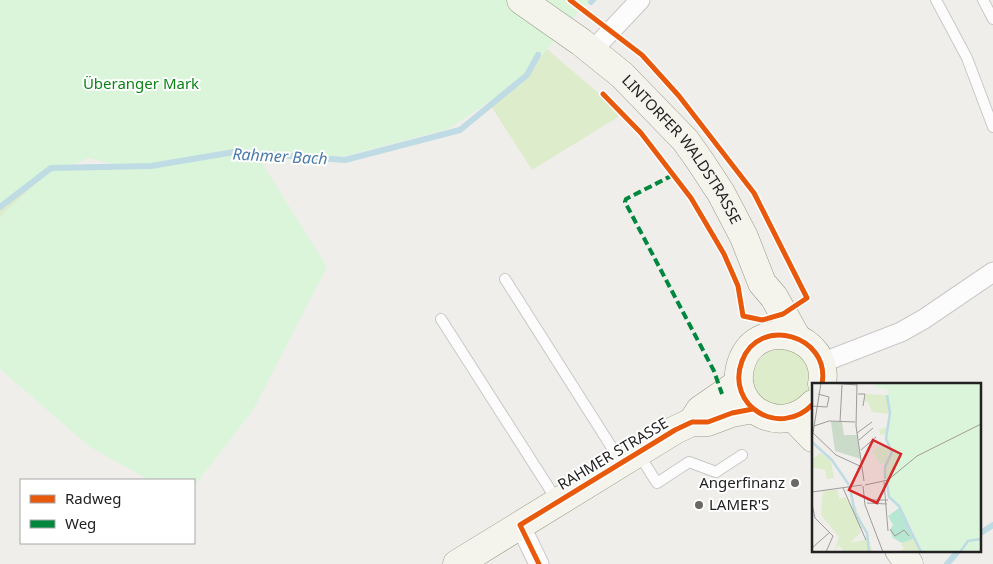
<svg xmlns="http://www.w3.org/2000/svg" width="993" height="564" font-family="'Noto Sans',sans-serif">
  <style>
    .grass { fill: #ddeccb }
    .park { fill: #daf5da; fill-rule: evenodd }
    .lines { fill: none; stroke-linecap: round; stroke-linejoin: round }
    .stream { stroke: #bfdbe3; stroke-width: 6 }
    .lane-casing { stroke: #c9c8c7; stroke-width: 12 }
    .street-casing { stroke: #c9c8c7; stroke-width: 21 }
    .secondary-casing { stroke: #999a82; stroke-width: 29 }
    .lane { stroke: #fdfcfc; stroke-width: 10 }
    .street { stroke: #fdfcfc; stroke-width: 19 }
    .secondary { stroke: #f4f4ed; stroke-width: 28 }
    .quiet { stroke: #00873e; stroke-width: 4; stroke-dasharray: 8 4; stroke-linecap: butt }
    .cycleway-casing { stroke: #fff; stroke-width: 8 }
    .cycleway { stroke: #e8590c; stroke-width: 5 }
    .poi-dot { fill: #6a6968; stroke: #fff; stroke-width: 2 }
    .labels { text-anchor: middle; stroke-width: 4; stroke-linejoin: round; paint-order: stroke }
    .park-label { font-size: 15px; fill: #0c8416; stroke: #fff }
    .street-label { font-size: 15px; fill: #222; stroke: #fff }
    .poi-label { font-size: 15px; fill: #222; stroke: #fff; text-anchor: end }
    .water-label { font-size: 16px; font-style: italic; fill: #4a7aab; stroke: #fff }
    .inset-river { fill: none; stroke: #bfdbe3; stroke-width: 2.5 }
    .inset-road { fill: none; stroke: #9e9c9b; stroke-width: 1 }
    .view { fill: #d62828; fill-opacity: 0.15; stroke: #d62828; stroke-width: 2.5 }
    .inset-edge { fill: none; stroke: #222; stroke-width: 2.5 }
  </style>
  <rect width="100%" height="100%" fill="#f0eeeb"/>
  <g class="grass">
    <polygon points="547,49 623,114 532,170 491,106 529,75 540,57"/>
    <polygon points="51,170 0,217 0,209"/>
    <circle cx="782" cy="378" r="29"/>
  </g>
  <path class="park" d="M0,0H594L582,8L519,82L448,129L322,162L238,148L171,163L234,154L257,155L327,267L253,410L194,486V480H149L90,447L0,369V217L43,177L38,179L0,211ZM88,158L128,167L129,168L62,170Z"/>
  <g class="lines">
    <g class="stream">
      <polyline points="591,2 593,0"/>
      <polyline points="0,207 51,168 151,166 234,152 345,160 460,130 527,75 538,55"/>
      <polyline points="979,534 993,525"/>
      <polyline points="947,564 959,550"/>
    </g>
    <defs>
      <g id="lane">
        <polyline points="936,0 967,58 993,127"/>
        <polyline points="983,0 993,19"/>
        <polyline points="505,279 621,462"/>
        <polyline points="441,319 558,502"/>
        <polyline points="638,453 657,483 689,462 716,472 742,455"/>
      </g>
      <g id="street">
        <polyline points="592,51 640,0"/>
        <polyline points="821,363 901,332 924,319 993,272"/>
        <polyline points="520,525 539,564"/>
      </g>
      <g id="secondary">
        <path id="s1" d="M521,0L581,42L622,75L685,140L698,158L721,193L744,237L762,283L774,297L797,338"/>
        <path d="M813,404C780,439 725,406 742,361C759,315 831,335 822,384"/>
        <polyline points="793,417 813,438"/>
        <polyline points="692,422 700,410 739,383"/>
        <polyline points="899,550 909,564"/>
        <polyline points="457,564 675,430 692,422 708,422 732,413 753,409"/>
      </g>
    </defs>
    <use href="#lane" class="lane-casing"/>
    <use href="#street" class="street-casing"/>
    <use href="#secondary" class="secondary-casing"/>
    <use href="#lane" class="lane"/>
    <use href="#street" class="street"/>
    <use href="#secondary" class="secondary"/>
    <polyline class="quiet" points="673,175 626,199 625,202 714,371 722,394"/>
    <defs>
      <g id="cycleway">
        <polyline points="570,0 642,55 679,96 754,193 807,298 783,314 762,320 743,316 738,286 724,254 691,198 641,133 603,94"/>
        <path d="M813,404C780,439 725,406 742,361C759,315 831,335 822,384"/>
        <polyline points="539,564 520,525 675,430 692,422 708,422 732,413 753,409"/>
      </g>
    </defs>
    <use href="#cycleway" class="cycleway-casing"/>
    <use href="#cycleway" class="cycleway"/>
  </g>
  <g class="poi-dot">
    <circle cx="795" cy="483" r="5"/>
    <circle cx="699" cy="505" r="5"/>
  </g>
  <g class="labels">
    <g class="park-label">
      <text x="141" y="89">Überanger Mark</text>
    </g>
    <g class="street-label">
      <text dy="5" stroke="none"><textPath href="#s1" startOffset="222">LINTORFER WALDSTRASSE</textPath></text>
      <text transform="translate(613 454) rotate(-31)" y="5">RAHMER STRASSE</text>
    </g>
    <g class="poi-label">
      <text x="785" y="488">Angerfinanz</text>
      <text x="709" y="510" text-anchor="start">LAMER'S</text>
    </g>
    <g class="water-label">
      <text transform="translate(280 156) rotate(3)" y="6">Rahmer Bach</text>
    </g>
  </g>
  <g transform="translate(812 383)">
    <rect width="169" height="169" fill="#f0eeeb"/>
    <path d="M54,11L75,12L78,30L74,56L78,65L74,57V51L69,52L67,47L75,44L77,31L60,29L56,19L52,18ZM9,70L19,78L22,95L15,96L13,87L0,84V76ZM11,107H26L27,116L33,114L41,124L43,122L52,145H47L49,149L38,160L56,156V153L60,168L32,169L27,162L22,168L27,154L9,132ZM102,155L108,169H87L92,165L89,161Z" fill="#ddeccb"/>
    <path d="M19,39H30L32,52H45L49,76L23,68Z" fill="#cadbca"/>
    <path d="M62,0H169L168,169H109L100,145L84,119L76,114L72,90L75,80L68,81L60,68L75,60L78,31L75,6L64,5Z" fill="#daf5da"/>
    <path d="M87,125L103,155L90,160L81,155L78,147L81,142L76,133Z" fill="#b7e6d2"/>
    <path class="inset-river" d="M0,59L20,77L37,102M73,96V84L80,69L74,56L78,30L75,12M75,100L77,114L87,123L109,169M38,105L43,130L55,150L57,169M148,169L156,158L169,156"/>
    <path class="inset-road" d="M19,0L45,2M45,0L44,43L52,98M46,11H53L51,23M0,23L15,24L17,14L6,11M28,39L30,2M2,43L17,38L43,39M0,49L24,72L50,84M1,50L9,0M45,50L60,39M47,57L61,45M49,67L64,54M72,99L76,148M53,102L76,97L105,73L169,41M51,103L53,122L71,169M31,105L54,157M0,109L50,102M55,117H76M55,120L75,121M0,121L3,135L21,153L14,169M78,146L83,153L92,147L97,153M0,165L18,149"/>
    <path class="view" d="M61,57L89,71L65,120L37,107Z"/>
    <rect width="169" height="169" class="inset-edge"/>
  </g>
  <rect x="20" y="479" width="175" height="65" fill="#ffffff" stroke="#a7a7a7"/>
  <rect x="30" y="495" width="25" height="8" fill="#e8590c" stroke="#a7a7a7"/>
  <text x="65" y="504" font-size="15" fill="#222222">Radweg</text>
  <rect x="30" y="520" width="25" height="8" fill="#00873e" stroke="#a7a7a7"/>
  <text x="65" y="529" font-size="15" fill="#222222">Weg</text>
</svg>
